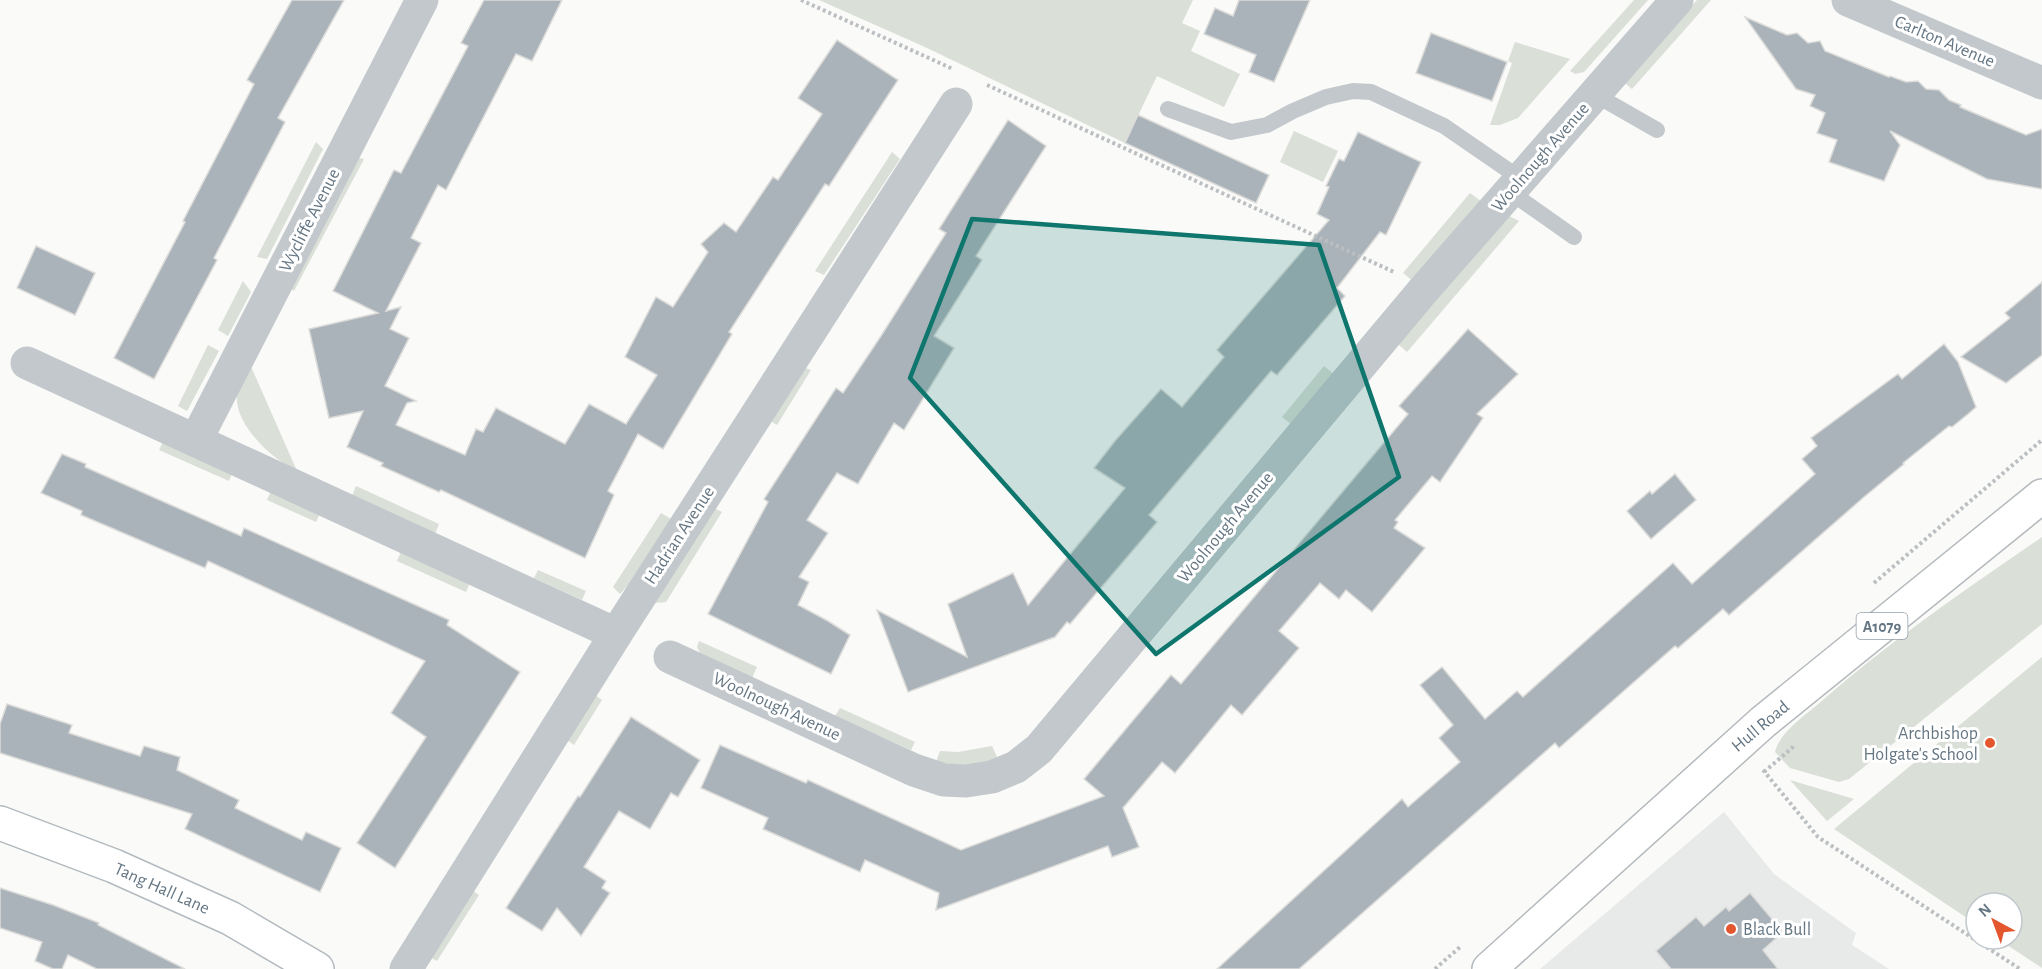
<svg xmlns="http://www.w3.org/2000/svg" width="2042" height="969" font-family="'Alegreya Sans',sans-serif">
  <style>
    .built { fill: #e8e9e9 }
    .green { fill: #dadfd7 }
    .building { fill: #aab3b9; stroke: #dcdcda; stroke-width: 1.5 }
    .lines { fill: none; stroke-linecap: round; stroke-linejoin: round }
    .secondary-casing { stroke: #b3babf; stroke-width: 36 }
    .primary-casing { stroke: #b5babe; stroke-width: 36 }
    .path { stroke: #bbbfc2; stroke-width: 4; stroke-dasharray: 3 3; stroke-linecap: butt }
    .lane { stroke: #c3c8cc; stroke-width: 16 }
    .street { stroke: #c3c8cc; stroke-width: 33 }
    .secondary { stroke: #fff; stroke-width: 33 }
    .primary { stroke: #fff; stroke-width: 33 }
    .marked { fill: #0f766e; fill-opacity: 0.2; stroke: #0f766e; stroke-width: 4.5; stroke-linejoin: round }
    .poi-dot { fill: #e4572e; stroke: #fff; stroke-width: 2 }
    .labels { text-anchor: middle; stroke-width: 6; stroke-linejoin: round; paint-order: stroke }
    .shield { fill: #fff; stroke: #939fa8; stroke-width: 1.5 }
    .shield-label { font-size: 16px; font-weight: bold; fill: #657683 }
    .street-label { font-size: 18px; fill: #657683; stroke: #fff }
    .poi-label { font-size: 18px; fill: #657683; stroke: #fff; text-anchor: end }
  </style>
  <rect width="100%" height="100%" fill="#fafaf8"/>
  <polygon class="built" points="1724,812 1774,874 1856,933 1852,945 1889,969 1540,969"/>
  <g class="green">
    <polygon points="819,0 1193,0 1182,23 1200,31 1191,51 1240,74 1224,107 1157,76 1125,143 925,47"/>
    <polygon points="1634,0 1648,0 1584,72 1575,74 1570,71"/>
    <polygon points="1697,0 1711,0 1632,89 1625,83"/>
    <polygon points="1515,42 1570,59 1518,118 1500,125 1490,125 1512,63 1508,61"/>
    <polygon points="1294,131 1338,151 1323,182 1280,162"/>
    <polygon points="316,142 323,149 267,259 257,257"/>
    <polygon points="892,152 900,159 824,275 815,271"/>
    <polygon points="354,157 364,159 294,291 287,286"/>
    <polygon points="1470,193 1482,202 1414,282 1403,273"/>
    <polygon points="1509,216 1519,221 1407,352 1398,344"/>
    <polygon points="243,281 251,292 228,336 218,330"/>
    <polygon points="208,345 219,351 187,411 178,406"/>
    <path d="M249,362L297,471C272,459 233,424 237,393C239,383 245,372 249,362Z"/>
    <polygon points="800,366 811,370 777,425 767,419"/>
    <polygon points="1324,366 1334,374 1292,425 1282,417"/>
    <polygon points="164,440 233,471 229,481 159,450"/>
    <polygon points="356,486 439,524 435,534 352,496"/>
    <polygon points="271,491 320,513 316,522 267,500"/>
    <polygon points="712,507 722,512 666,602 654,603"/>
    <polygon points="661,513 671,519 628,585 620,594 613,587"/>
    <path d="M2042,537V624L1849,779L1839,782L1790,768L1775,752C1780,732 1802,718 1817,705C1887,643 1965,590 2042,537Z"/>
    <polygon points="402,549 471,580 466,592 397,561"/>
    <polygon points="538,570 586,591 582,600 534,578"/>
    <polygon points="699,641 757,667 752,678 701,655 697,647"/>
    <polygon points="2042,657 2042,968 1998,939 2012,939 2012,903 1976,903 1976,924 1834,829"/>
    <polygon points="592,693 602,700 574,745 564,738"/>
    <polygon points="840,708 915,742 911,750 835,716"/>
    <path d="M992,746L998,759C978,766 957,766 936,762L940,751L958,752Z"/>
    <polygon points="1790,780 1854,799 1827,821"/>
    <polygon points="469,888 479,895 437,961 426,955"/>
  </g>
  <g class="building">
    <polygon points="292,0 344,0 278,118 285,122 214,258 217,260 154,379 114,358 185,222 183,221 254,84 247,80"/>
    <polygon points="484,0 562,0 532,61 516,54 446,190 438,185 411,238 421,243 386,311 401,307 390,329 409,338 385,386 416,401 407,403 396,425 465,455 476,429 483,432 496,408 565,444 589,404 626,424 657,375 625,357 656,297 673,307 708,252 701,244 724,223 736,232 773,177 778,180 822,114 798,98 837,40 898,80 829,186 825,184 729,332 732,334 663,449 638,434 608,491 614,495 585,558 441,490 439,492 381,466 383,463 347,447 363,411 329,418 309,329 378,313 333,291 394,170 401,173 468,46 461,43"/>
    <polygon points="1239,0 1310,0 1274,82 1249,72 1256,55 1204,34 1215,8 1233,16"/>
    <polygon points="1745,17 1787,35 1797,33 1808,43 1820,41 1825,51 1889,77 1890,76 1906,82 1918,81 1926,89 1939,90 1949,100 1961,105 1960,107 2026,135 2042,129 2042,189 1987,179 1890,131 1900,145 1884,181 1829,162 1837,140 1817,133 1825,113 1810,106 1815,95 1796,89"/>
    <polygon points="1431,33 1507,62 1492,101 1416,73"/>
    <polygon points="1138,115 1269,175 1256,203 1125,143"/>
    <polygon points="1008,120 1046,146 976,256 982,260 934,336 954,348 904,430 894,423 858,484 837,473 807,520 828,533 799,577 809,582 798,605 828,621 850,635 831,674 708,614 768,502 764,499 836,388 843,393 881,336 946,233 939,229"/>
    <polygon points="1358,132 1421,162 1386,235 1380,232 1337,288 1345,296 1277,375 1271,371 1188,469 1149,515 1157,522 1070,624 1067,622 1055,637 908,692 877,610 967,657 948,604 1013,573 1028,605 1125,488 1094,468 1115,441 1161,389 1182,407 1224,357 1217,350 1329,220 1317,214 1329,187 1326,186 1339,159 1344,161"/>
    <polygon points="36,246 95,273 75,315 17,288"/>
    <polygon points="2042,282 2042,355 2006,383 1961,357 2010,318 2005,313"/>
    <polygon points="1468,329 1518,374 1477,414 1483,418 1440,482 1432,476 1395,520 1398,522 1394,528 1425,548 1372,612 1346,590 1339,599 1320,583 1279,631 1299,648 1242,715 1231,705 1175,773 1162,762 1123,808 1139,847 1112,857 1108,846 936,910 939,893 865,860 860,872 763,829 768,818 701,788 720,745 806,783 808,780 961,850 1104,796 1084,779 1171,675 1181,684 1408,414 1399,406"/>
    <polygon points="1944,344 1958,362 1976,407 1968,414 1952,427 1949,426 1903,463 1904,464 1864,497 1729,615 1723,609 1678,648 1675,646 1559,748 1555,743 1299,969 1217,969 1402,799 1408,807 1460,762 1439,738 1453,725 1420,685 1442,667 1485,719 1517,691 1523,697 1673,563 1692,584 1815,474 1802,459 1817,446 1811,438 1898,374 1902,379"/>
    <polygon points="62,454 86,464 85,467 241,536 244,528 449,620 447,625 520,672 395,868 357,843 426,737 391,713 425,661 208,561 205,568 81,515 82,511 41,493"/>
    <polygon points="1675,474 1696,500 1651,539 1627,511 1650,491 1652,494"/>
    <polygon points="7,704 72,725 69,733 140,756 144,746 180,757 177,770 239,800 235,808 302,840 306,832 341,848 320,892 185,829 192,814 0,753 0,724"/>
    <polygon points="631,717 700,760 678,797 671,793 650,829 619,811 584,867 606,881 602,888 610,893 581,936 557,908 542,931 506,908 578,796 580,797"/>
    <polygon points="0,888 53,905 99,923 98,925 185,969 97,969 68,955 62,969 53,969 35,961 42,942 0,928"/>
    <polygon points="1750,893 1783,932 1763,950 1778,969 1671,969 1656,951 1696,917 1704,926 1726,907 1729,911"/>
  </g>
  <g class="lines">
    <defs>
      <polyline id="secondary" points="0,823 114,866 230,918 317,969"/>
      <polyline id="primary" points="1489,969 1763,722 2042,496"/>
    </defs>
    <use href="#secondary" class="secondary-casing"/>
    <use href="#primary" class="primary-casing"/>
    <g class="path">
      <polyline points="801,0 953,69"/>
      <polyline points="987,85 1394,272"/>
      <polyline points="1874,583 2042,440"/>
      <polyline points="1763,770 1818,837 2020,969"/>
      <polyline points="1764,772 1792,748 1794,744"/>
      <polyline points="1435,969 1460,947"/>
    </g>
    <g class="lane">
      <polyline points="1594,94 1657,130"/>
      <polyline points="1168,109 1231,132 1267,125 1293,111 1326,97 1353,91 1371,92 1444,126 1521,179"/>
      <polyline points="1510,192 1574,237"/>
    </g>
    <g class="street">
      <polyline points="1848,0 2042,83"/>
      <polyline points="27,363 616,634"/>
      <polyline points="196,440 422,0"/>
      <polyline points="670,657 914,770 944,780 966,781 992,777 1016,767 1039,749 1421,293 1677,0"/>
      <polyline points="406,969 616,634 956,104"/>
    </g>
    <use href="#secondary" class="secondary"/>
    <use href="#primary" class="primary"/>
  </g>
  <path class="marked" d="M972,219L1319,245L1399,477L1156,654L910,378Z"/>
  <g class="poi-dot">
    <circle cx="1990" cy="743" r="6"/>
    <circle cx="1731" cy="929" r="6"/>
  </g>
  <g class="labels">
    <rect class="shield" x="1856.5" y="613" width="51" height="26" rx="4.5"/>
    <g class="shield-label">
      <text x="1882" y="632">A1079</text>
    </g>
    <g class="street-label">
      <text transform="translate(1945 41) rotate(23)" y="6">Carlton Avenue</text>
      <text transform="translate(1540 157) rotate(-49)" y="6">Woolnough Avenue</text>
      <text transform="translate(309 220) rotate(-63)" y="6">Wycliffe Avenue</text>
      <text transform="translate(1225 527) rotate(-50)" y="6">Woolnough Avenue</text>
      <text transform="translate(679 535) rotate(-57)" y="6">Hadrian Avenue</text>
      <text transform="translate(777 706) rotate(25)" y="6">Woolnough Avenue</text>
      <text transform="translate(1760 726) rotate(-40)" y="6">Hull Road</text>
      <text transform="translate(162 888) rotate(24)" y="6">Tang Hall Lane</text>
    </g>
    <g class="poi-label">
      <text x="1978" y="739">Archbishop<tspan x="1978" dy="21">Holgate's School</tspan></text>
      <text x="1743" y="935" text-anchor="start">Black Bull</text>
    </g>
  </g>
  <g transform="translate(1994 921) rotate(319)"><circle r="28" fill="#ffffff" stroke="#c1c8cd" stroke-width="1.5"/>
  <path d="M0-4.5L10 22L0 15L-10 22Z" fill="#e4572e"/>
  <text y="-9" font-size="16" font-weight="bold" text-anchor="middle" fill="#657683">N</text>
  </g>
</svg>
